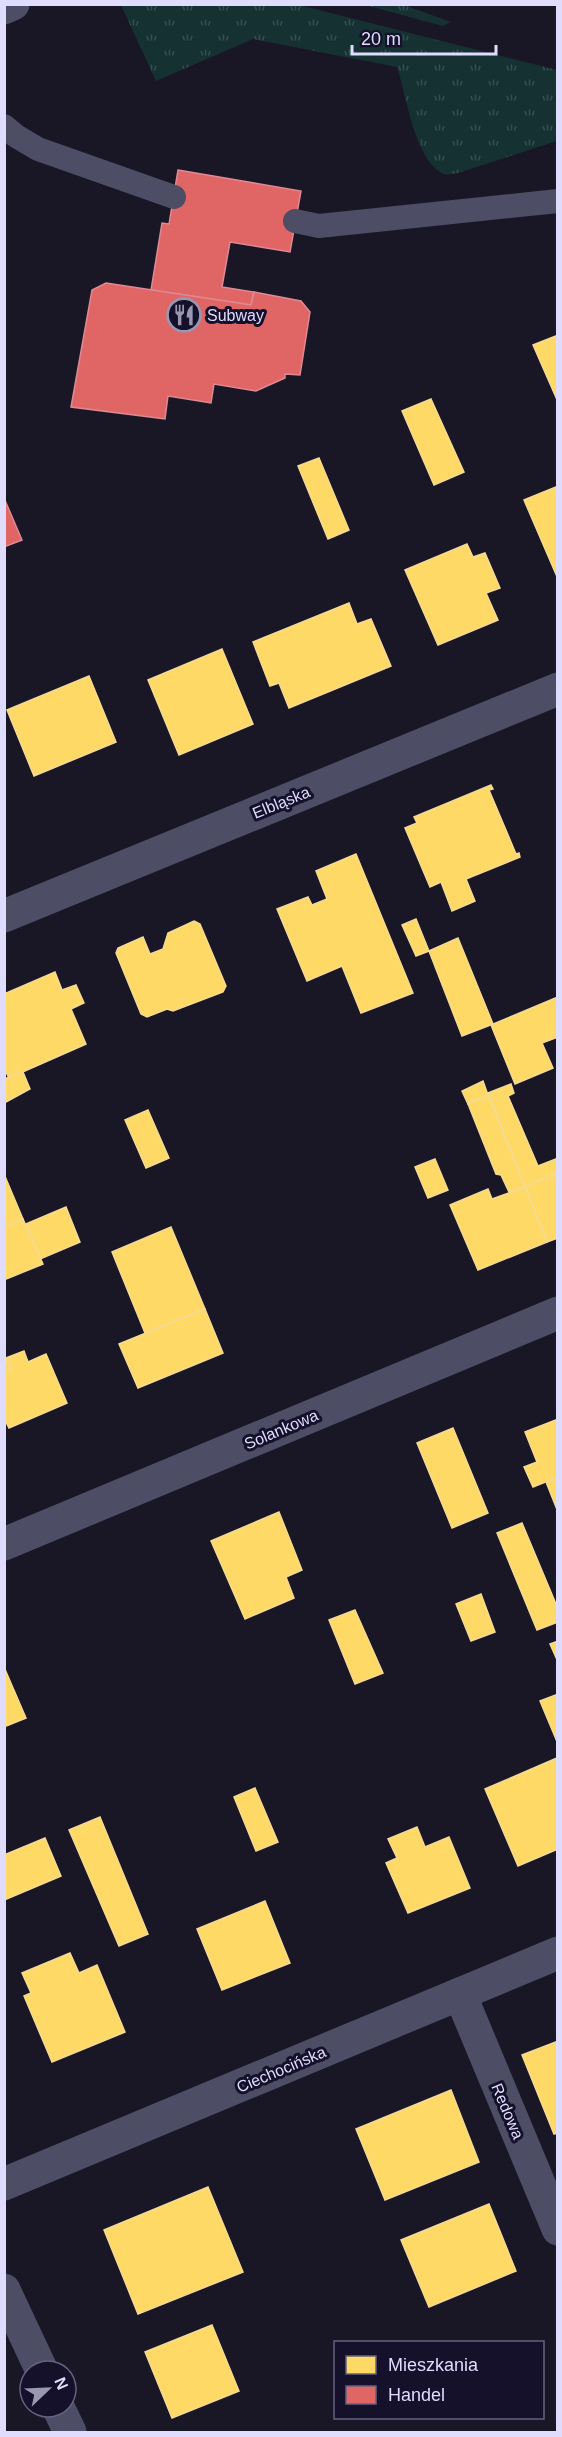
<svg xmlns="http://www.w3.org/2000/svg" width="562" height="2437" font-family="Arial,sans-serif">
  <style>
    .grass { fill: url(#grass-tufts) }
    .homes { fill: #ffd966; stroke: #f5da94; stroke-width: 1.5 }
    .shops { fill: #e06666; stroke: #e08994; stroke-width: 1.5 }
    .lines { fill: none; stroke-linecap: round; stroke-linejoin: round }
    .service { stroke: #4d4d65; stroke-width: 24 }
    .minor { stroke: #4d4d65; stroke-width: 33 }
    .tertiary { stroke: #4d4d65; stroke-width: 33 }
    .labels { text-anchor: middle; stroke-width: 6; stroke-linejoin: round; paint-order: stroke }
    .poi-label { font-size: 16px; fill: #dfdcfe; stroke: #15112b; text-anchor: start }
    .street-label { font-size: 16px; fill: #dfdcfe; stroke: #15112b }
  </style>
  <defs>
    <pattern id="grass-tufts" width="24" height="20" patternUnits="userSpaceOnUse" patternTransform="scale(1.5)"><rect width="24" height="20" fill="#153131"/><path d="M3 7l-1-3M5 7V3M7 7l1-3M15 17l-1-3M17 17v-4M19 17l1-3" fill="none" stroke="#374e50"/></pattern>
  </defs>
  <rect width="100%" height="100%" fill="#191725"/>
  <g class="grass">
    <path d="M121,5H299L557,70V141L458,173C453,174 448,175 444,174C415,162 406,94 397,67L253,39L156,81Z"/>
    <polygon points="365,5 404,5 451,22 443,26"/>
  </g>
  <g class="homes">
    <polygon points="558,335 558,402 533,345"/>
    <polygon points="431,399 464,472 434,485 402,411"/>
    <polygon points="319,458 349,530 328,539 298,466"/>
    <polygon points="558,486 558,579 524,500"/>
    <polygon points="467,544 473,557 485,553 500,588 486,593 498,620 438,645 405,570"/>
    <polygon points="349,603 357,624 371,619 391,666 289,708 279,683 270,686 253,642"/>
    <polygon points="222,649 253,724 179,755 148,680"/>
    <polygon points="89,676 116,742 34,776 7,710"/>
    <polygon points="491,785 493,789 489,790 516,854 519,853 520,857 466,879 475,901 452,911 441,882 430,887 405,828 417,823 414,817"/>
    <polygon points="356,854 413,993 361,1013 342,966 307,981 277,909 308,897 312,905 327,899 316,871"/>
    <polygon points="416,919 429,951 416,956 402,925"/>
    <polygon points="194,921 200,924 226,986 223,992 173,1011 167,1009 147,1017 141,1014 116,953 118,948 143,937 150,954 163,949 168,933"/>
    <polygon points="458,938 493,1024 462,1036 429,951"/>
    <polygon points="55,972 62,990 76,985 84,1003 71,1009 86,1044 9,1078 4,1068 4,994"/>
    <polygon points="558,997 558,1037 542,1043 553,1068 515,1084 491,1025"/>
    <polygon points="23,1072 30,1089 6,1102 4,1079"/>
    <polygon points="483,1081 488,1095 468,1104 462,1091"/>
    <polygon points="511,1084 514,1093 508,1096 538,1166 558,1158 558,1173 525,1187 488,1093"/>
    <polygon points="488,1095 525,1187 509,1192 501,1175 496,1174 468,1104"/>
    <polygon points="148,1110 169,1158 146,1168 125,1120"/>
    <polygon points="435,1159 448,1190 428,1198 415,1167"/>
    <polygon points="558,1173 558,1238 547,1242 525,1187"/>
    <polygon points="4,1174 23,1219 4,1227"/>
    <polygon points="525,1187 547,1242 478,1270 450,1205 488,1189 492,1199"/>
    <polygon points="66,1207 80,1242 40,1259 26,1224"/>
    <polygon points="23,1219 43,1264 4,1280 4,1227"/>
    <polygon points="171,1227 205,1309 145,1333 112,1252"/>
    <polygon points="205,1309 223,1353 138,1388 119,1344"/>
    <polygon points="24,1351 28,1362 46,1354 67,1403 9,1428 4,1418 4,1372 11,1369 6,1358"/>
    <polygon points="4,1355 11,1369 4,1372"/>
    <polygon points="558,1419 558,1477 533,1487 524,1467 537,1462 525,1432"/>
    <polygon points="453,1428 488,1513 452,1528 417,1443"/>
    <polygon points="558,1477 558,1512 546,1482"/>
    <polygon points="279,1512 302,1570 286,1577 294,1598 245,1619 211,1541"/>
    <polygon points="522,1523 558,1609 558,1622 537,1630 497,1533"/>
    <polygon points="481,1594 495,1632 471,1641 456,1604"/>
    <polygon points="355,1610 383,1673 355,1684 329,1620"/>
    <polygon points="558,1641 558,1662 550,1644"/>
    <polygon points="4,1667 26,1718 4,1727"/>
    <polygon points="558,1694 558,1744 540,1701"/>
    <polygon points="557,1758 558,1849 518,1866 485,1789"/>
    <polygon points="255,1788 278,1842 256,1851 234,1797"/>
    <polygon points="100,1817 148,1934 119,1946 69,1830"/>
    <polygon points="417,1827 425,1847 449,1837 470,1888 408,1913 386,1863 397,1858 388,1839"/>
    <polygon points="45,1838 61,1876 4,1900 4,1855"/>
    <polygon points="265,1901 290,1963 222,1990 197,1929"/>
    <polygon points="70,1953 79,1973 97,1965 125,2032 52,2062 24,1996 31,1993 22,1973"/>
    <polygon points="558,2041 558,2133 554,2134 522,2055"/>
    <polygon points="451,2090 479,2162 385,2200 356,2129"/>
    <polygon points="208,2187 243,2272 138,2314 104,2230"/>
    <polygon points="489,2204 516,2271 429,2307 401,2240"/>
    <polygon points="212,2325 239,2391 172,2418 145,2352"/>
  </g>
  <g class="shops">
    <polygon points="178,170 301,191 290,252 230,242 222,287 254,292 251,305 151,290 162,223 169,224"/>
    <polygon points="106,283 251,305 254,292 301,301 310,312 300,375 285,374 285,378 256,391 214,384 211,403 168,396 165,419 71,407 92,290"/>
    <polygon points="4,498 22,540 4,547"/>
  </g>
  <g class="lines">
    <g class="service">
      <polyline points="4,126 16,136 38,149 174,197"/>
      <polyline points="295,221 319,226 558,201"/>
    </g>
    <g class="minor">
      <polyline points="4,8 13,4"/>
      <polyline points="4,916 558,689"/>
      <polyline points="4,1544 558,1313"/>
      <polyline points="460,1994 558,2229"/>
    </g>
    <g class="tertiary">
      <polyline points="4,2184 558,1953"/>
      <polyline points="4,2290 42,2371"/>
      <polyline points="58,2407 70,2432"/>
    </g>
  </g>
  <defs>
    <symbol id="restaurant-ring" viewBox="-11 -11 22 22"><circle r="9.5" fill="#15112b" stroke="#9a97b2" stroke-width="1.5"/><path d="M-5-6h1v4h1v-4h1v4h1v-4h1v5L-1.5 .5V6h-2V.5L-5-1ZM5-6V6H3V1.5H1.5Q1.5-4 5-6Z" fill="#9a97b2"/></symbol>
  </defs>
  <g fill-rule="evenodd">
    <use href="#restaurant-ring" x="165" y="296" width="38" height="38"/>
  </g>
  <g class="labels">
    <g class="poi-label">
      <text x="207" y="321">Subway</text>
    </g>
    <g class="street-label">
      <text transform="translate(281 802) rotate(-22)" y="6">Elbląska</text>
      <text transform="translate(281 1429) rotate(-23)" y="6">Solankowa</text>
      <text transform="translate(281 2069) rotate(-23)" y="6">Ciechocińska</text>
      <text transform="translate(508 2111) rotate(67)" y="6">Redowa</text>
    </g>
  </g>
  <rect width="562" height="2437" fill="none" stroke="#dfdcfe" stroke-width="12"/>
  <rect x="334" y="2341" width="210" height="78" fill="#15112b" stroke="#66627f" stroke-width="1.5"/>
  <rect x="346" y="2356" width="30" height="18" fill="#ffd966" stroke="#66627f" stroke-width="1.5"/>
  <text x="388" y="2371" font-size="18" fill="#dfdcfe">Mieszkania</text>
  <rect x="346" y="2386" width="30" height="18" fill="#e06666" stroke="#66627f" stroke-width="1.5"/>
  <text x="388" y="2401" font-size="18" fill="#dfdcfe">Handel</text>
  <g transform="translate(48 2389) rotate(67)"><circle r="28" fill="#15112b" stroke="#66627f" stroke-width="1.5"/>
  <path d="M0-4.5L10 22L0 15L-10 22Z" fill="#9a97b2"/>
  <text y="-9" font-size="16" font-weight="bold" text-anchor="middle" fill="#dfdcfe">N</text>
  </g>
  <path d="M352 45v9h144v-9" fill="none" stroke="#dfdcfe" stroke-width="3"/>
  <text x="361" y="45" font-size="18" fill="#dfdcfe" stroke="#15112b" stroke-width="4.5" paint-order="stroke">20 m</text>
</svg>
